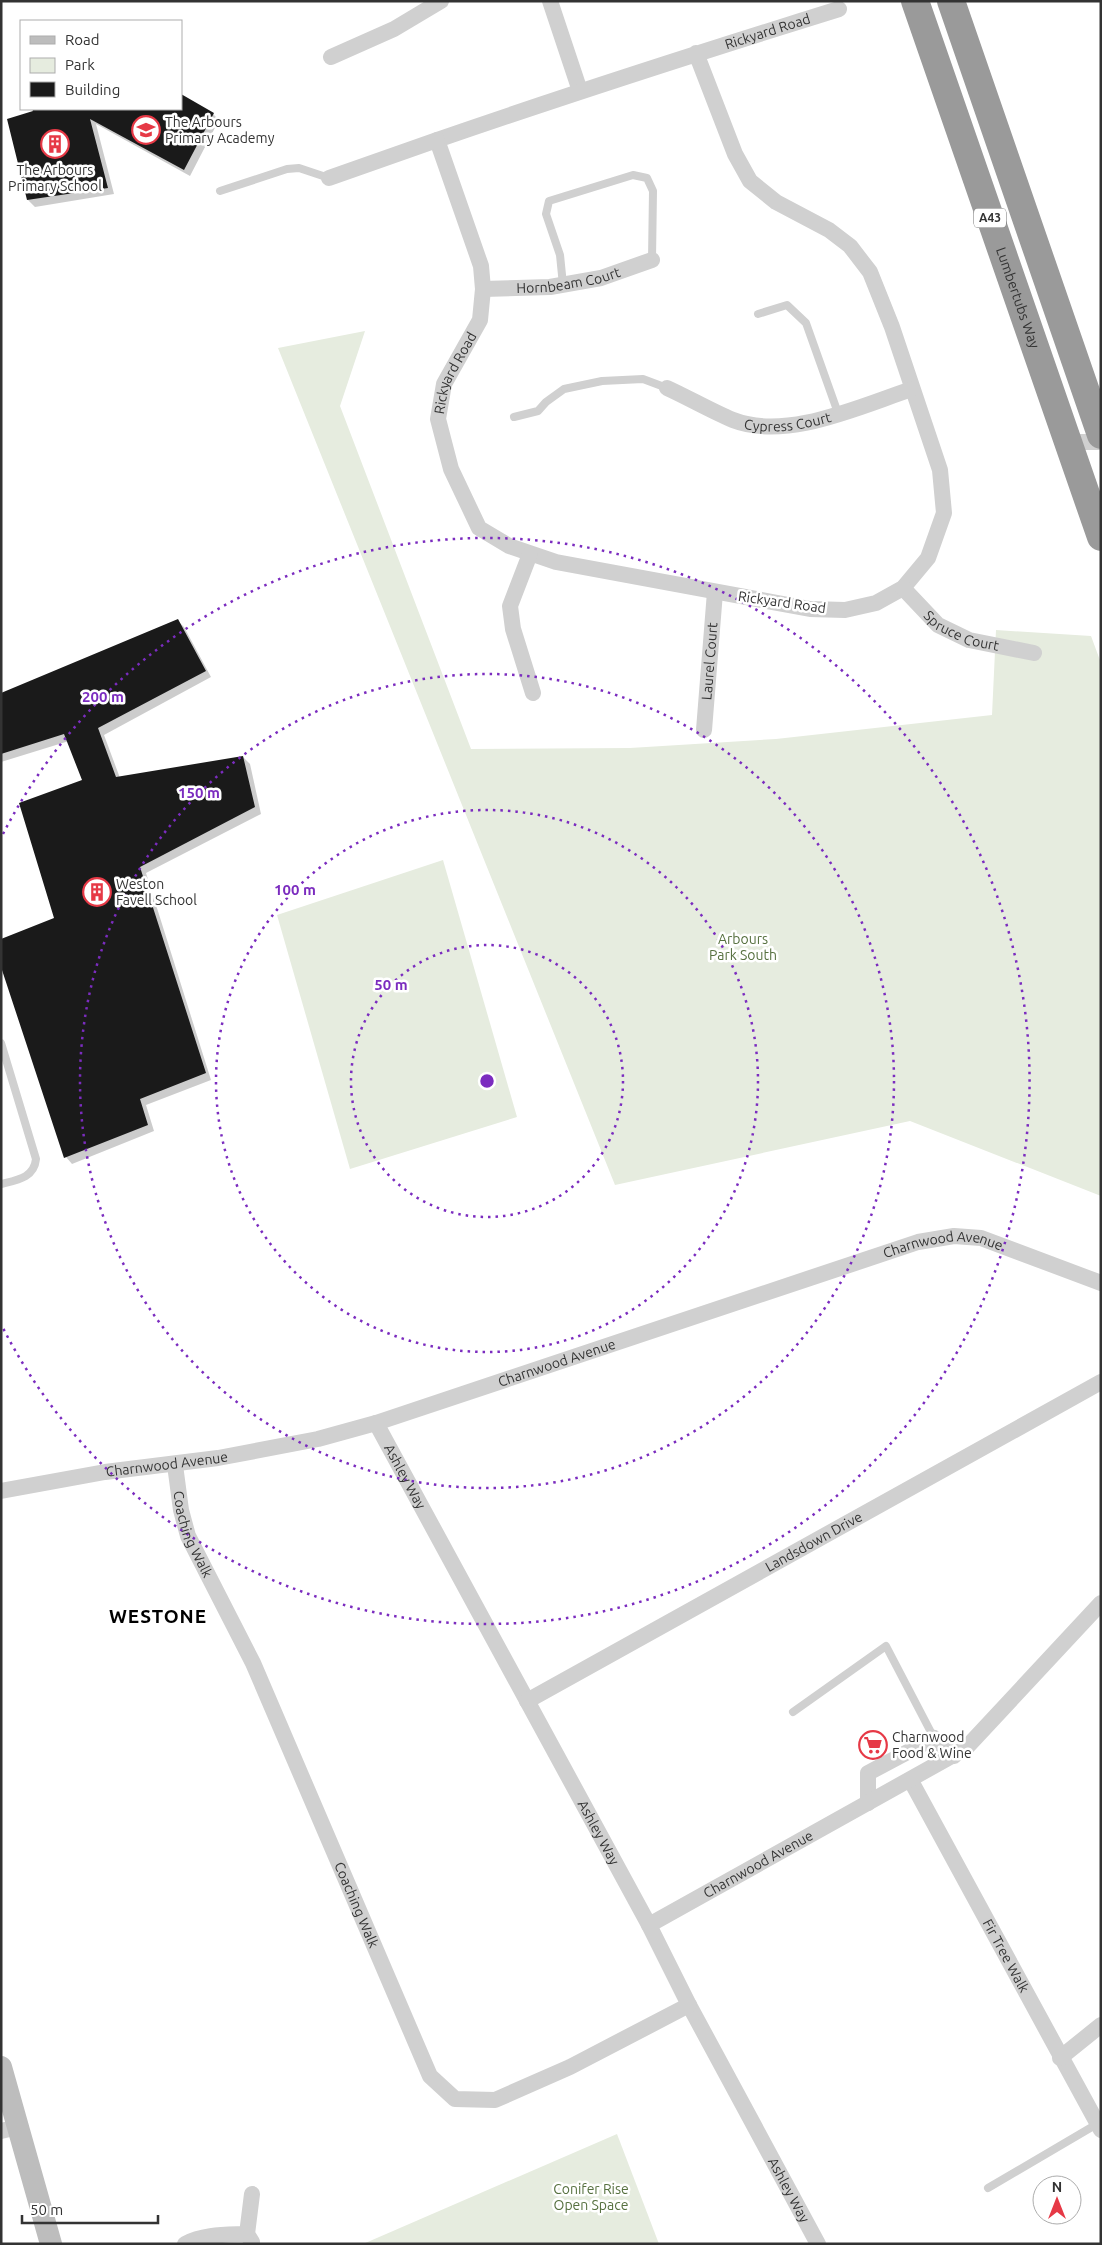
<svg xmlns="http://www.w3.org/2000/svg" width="1102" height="2245" font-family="Ubuntu,sans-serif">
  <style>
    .green { fill: #e6ecdf }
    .shadow { fill: #0003 }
    .building { fill: #1a1a1a }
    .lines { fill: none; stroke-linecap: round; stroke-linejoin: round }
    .lane { stroke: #d0d0d0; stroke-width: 8 }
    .street { stroke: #d0d0d0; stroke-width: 16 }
    .secondary { stroke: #bdbdbd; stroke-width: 22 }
    .highway { stroke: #9a9a9a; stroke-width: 28 }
    .ring { fill: none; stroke: #7b2cbf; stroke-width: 2.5; stroke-dasharray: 2.5 5 }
    .labels { text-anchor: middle; stroke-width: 5; stroke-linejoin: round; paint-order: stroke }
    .shield { fill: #fff; stroke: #707070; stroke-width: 1 }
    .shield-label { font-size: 12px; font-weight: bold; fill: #333 }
    .street-label { font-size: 14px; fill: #333; stroke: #fff }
    .poi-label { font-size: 14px; fill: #333; stroke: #fff; text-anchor: start }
    .park-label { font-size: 14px; fill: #56703f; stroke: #fff }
    .district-label { font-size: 19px; font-weight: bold; letter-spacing: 1px; fill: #000; stroke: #fff }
    .centre { fill: #7b2cbf; stroke: #fff; stroke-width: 2.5 }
    .ring-label { font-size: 15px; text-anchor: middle; font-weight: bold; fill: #7b2cbf; stroke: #fff; stroke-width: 5; stroke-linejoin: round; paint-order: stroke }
  </style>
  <rect width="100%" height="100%" fill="#fff"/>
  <g class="green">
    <polygon points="365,331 340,406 471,749 630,748 776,739 992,715 996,630 1091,636 1101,663 1101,1196 910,1121 615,1185 278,348"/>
    <polygon points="443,860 517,1117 350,1169 277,915"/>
    <polygon points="617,2134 659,2244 363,2244"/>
  </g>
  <g class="shadow">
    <polygon points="34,109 181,109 213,114 219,120 190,176 96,124 114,194 35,207 28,200 8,120 34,112"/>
    <polygon points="177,620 184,627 211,677 104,735 120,778 243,757 250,764 261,814 146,873 211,1080 146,1105 154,1131 72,1164 66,1157 1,963 56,919 84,780 69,741 1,762 1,694"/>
  </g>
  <g class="building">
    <polygon points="181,94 214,113 184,170 90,119 108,188 27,200 7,119 33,111 32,109 181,109"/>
    <polygon points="178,619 206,671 98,728 116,777 243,756 255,807 140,867 206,1073 140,1099 148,1125 64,1158 1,967 1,939 54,918 19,803 82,780 64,734 1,754 1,693"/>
  </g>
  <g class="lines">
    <g class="lane">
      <polyline points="220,191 287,169 299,168 329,178"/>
      <polyline points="563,285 560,255 546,214 549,201 633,175 647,178 653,191 652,260"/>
      <polyline points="758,314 787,305 806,323 838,413"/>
      <polyline points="514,417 538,411 546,402 564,389 602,381 643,379 667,388"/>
      <path d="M1,1043L36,1159C34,1178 17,1180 1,1184"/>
      <polyline points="793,1712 886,1646 934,1738"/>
      <polyline points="988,2188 1097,2124"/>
    </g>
    <g class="street">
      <polyline points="550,1 580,91"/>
      <path id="s1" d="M696,53L735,154L750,181L776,202L829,230L850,246L870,272L892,327L940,470L944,513L928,558L903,588L876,603L845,610L810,609L556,562L509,546L479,528L451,469L438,419L444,384L480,320L483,289L481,266L437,140C570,94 704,51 839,9"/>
      <polyline points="331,57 394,29 441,1"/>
      <polyline points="329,178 437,140"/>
      <path id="s2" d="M483,289L550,287L601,278L652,260"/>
      <path id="s3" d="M667,388C689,398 711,411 733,420C787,441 860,406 912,389"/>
      <polyline points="1066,435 1078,442 1101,442"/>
      <polyline points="530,554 510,606 513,629 533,693"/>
      <path id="s4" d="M903,588L938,625L969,640L1034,653"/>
      <path id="s5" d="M704,730L715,592"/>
      <path id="s6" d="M376,1423L649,1925L689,2005L818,2244"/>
      <path id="s7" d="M175,1465L181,1510L188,1536L253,1663L430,2076L455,2099L495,2100L570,2067L689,2005"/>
      <path id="s8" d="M1,1491L105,1472L218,1458L318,1439L376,1423L918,1242L954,1236L981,1238L1101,1283"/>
      <path id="s9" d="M527,1701L1101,1382"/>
      <path id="s10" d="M911,1781L1101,2130"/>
      <polyline points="868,1803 868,1773 934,1738 954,1756"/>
      <path id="s11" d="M649,1925L966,1748L1101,1603"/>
      <polyline points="1060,2058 1101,2025"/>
      <polyline points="1,2131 18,2127"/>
      <polyline points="252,2194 247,2234 252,2242"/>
      <path d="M185,2244C204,2234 226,2235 247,2234"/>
    </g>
    <polyline class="secondary" points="1,2067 51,2244"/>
    <g class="highway">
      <path id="s12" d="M915,1L1101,537"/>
      <polyline points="951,1 1101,435"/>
    </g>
  </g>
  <g class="ring">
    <circle cx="487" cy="1081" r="136"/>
    <circle cx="487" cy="1081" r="271"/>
    <circle cx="487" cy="1081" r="407"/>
    <path d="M3 834A543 543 0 1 1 3 1328"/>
  </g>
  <defs>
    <symbol id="school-ring" viewBox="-11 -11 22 22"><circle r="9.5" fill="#fff" stroke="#e63946" stroke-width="1.5"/><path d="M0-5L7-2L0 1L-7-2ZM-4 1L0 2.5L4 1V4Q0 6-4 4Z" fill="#e63946"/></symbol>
    <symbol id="building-ring" viewBox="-11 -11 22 22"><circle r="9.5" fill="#fff" stroke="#e63946" stroke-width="1.5"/><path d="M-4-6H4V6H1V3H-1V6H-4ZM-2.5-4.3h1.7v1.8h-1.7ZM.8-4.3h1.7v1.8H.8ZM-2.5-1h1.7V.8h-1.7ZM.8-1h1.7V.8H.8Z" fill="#e63946"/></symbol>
    <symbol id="supermarket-ring" viewBox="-11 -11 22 22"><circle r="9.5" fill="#fff" stroke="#e63946" stroke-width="1.5"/><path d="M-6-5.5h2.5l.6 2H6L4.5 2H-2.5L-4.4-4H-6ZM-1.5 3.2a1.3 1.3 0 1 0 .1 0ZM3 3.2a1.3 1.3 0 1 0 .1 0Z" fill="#e63946"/></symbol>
  </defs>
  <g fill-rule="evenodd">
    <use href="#school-ring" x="130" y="114" width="32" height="32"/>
    <use href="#building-ring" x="39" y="128" width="32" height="32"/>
    <use href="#building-ring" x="81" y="876" width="32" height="32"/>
    <use href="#supermarket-ring" x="857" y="1729" width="32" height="32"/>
  </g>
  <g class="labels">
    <rect class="shield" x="974" y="208.5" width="32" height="19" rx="4"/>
    <g class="shield-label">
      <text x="990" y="222">A43</text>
    </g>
    <g class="street-label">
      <text dy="5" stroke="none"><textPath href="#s1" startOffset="1834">Rickyard Road</textPath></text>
      <text dy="5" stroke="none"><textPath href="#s2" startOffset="86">Hornbeam Court</textPath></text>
      <text dy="5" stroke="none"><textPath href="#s12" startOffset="314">Lumbertubs Way</textPath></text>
      <text dy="5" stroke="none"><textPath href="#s1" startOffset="1239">Rickyard Road</textPath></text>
      <text dy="5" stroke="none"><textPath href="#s3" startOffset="129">Cypress Court</textPath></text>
      <text transform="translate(782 602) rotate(8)" y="5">Rickyard Road</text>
      <text dy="5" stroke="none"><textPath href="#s4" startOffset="75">Spruce Court</textPath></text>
      <text dy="5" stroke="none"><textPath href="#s5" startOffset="69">Laurel Court</textPath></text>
      <text dy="5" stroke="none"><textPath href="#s8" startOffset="978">Charnwood Avenue</textPath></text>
      <text dy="5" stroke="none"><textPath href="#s8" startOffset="572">Charnwood Avenue</textPath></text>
      <text dy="5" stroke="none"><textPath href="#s8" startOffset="168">Charnwood Avenue</textPath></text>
      <text dy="5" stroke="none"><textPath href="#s6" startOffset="61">Ashley Way</textPath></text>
      <text dy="5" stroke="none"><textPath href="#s7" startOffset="72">Coaching Walk</textPath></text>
      <text dy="5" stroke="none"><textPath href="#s9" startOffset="328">Landsdown Drive</textPath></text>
      <text dy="5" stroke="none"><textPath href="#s6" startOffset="466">Ashley Way</textPath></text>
      <text dy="5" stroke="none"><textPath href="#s11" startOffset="125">Charnwood Avenue</textPath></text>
      <text dy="5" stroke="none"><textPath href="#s7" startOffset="478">Coaching Walk</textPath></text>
      <text dy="5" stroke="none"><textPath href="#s10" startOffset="199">Fir Tree Walk</textPath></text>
      <text dy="5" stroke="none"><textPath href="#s6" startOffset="871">Ashley Way</textPath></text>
    </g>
    <g class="poi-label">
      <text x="165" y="127">The Arbours<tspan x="165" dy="16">Primary Academy</tspan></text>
      <text x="55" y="175" text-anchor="middle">The Arbours<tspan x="55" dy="16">Primary School</tspan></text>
      <text x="116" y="889">Weston<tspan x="116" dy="16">Favell School</tspan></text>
      <text x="892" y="1742">Charnwood<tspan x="892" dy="16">Food &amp; Wine</tspan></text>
    </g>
    <g class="park-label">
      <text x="743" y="944">Arbours<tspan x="743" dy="16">Park South</tspan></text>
      <text x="591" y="2194">Conifer Rise<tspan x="591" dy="16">Open Space</tspan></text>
    </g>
    <g class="district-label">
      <text x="158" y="1623">WESTONE</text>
    </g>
  </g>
  <circle cx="487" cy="1081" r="8" class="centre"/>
  <g class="ring-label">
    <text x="103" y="702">200 m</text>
    <text x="199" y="798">150 m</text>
    <text x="295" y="895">100 m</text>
    <text x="391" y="990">50 m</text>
  </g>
  <rect width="1102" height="2245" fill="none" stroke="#333333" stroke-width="5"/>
  <rect x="20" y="20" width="162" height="90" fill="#ffffff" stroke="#adadad"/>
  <rect x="30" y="36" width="25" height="8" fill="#bdbdbd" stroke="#adadad"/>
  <text x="65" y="45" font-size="15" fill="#333333">Road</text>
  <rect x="30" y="58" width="25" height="15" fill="#e6ecdf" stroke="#adadad"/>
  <text x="65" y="70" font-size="15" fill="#333333">Park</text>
  <rect x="30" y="82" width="25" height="15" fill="#1a1a1a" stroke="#adadad"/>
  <text x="65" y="95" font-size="15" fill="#333333">Building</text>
  <g transform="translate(1057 2200)"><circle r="24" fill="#ffffff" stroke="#adadad"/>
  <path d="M0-4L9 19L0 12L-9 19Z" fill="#e63946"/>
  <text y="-8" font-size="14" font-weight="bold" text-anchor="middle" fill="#333333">N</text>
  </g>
  <path d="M22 2215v8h136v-8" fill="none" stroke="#333333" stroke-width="2.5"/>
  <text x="30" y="2215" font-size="15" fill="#333333" stroke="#ffffff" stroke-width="4" paint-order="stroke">50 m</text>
</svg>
